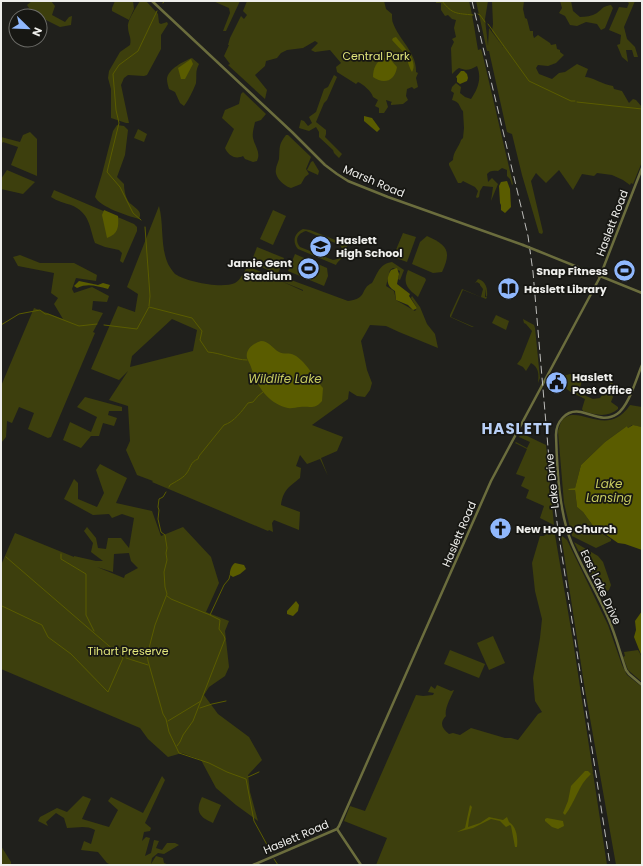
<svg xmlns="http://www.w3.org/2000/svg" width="643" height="866" font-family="Poppins,sans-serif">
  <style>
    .green { fill: #3d3f0d; fill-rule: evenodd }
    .water { fill: #5a5c00 }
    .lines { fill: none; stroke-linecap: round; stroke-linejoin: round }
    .stream { stroke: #5a5c00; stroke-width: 1 }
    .secondary { stroke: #6b6d3d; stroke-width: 2.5 }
    .rail { stroke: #bcbcb9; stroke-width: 1; stroke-dasharray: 8 4; stroke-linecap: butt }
    .secondary-bridge { stroke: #6b6d3d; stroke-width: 2.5 }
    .labels { text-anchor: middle; stroke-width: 3.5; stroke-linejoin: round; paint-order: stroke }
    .park-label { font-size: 11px; fill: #e1e57a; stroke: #171713 }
    .street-label { font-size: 11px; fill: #eeeeeb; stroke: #171713 }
    .poi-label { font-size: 11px; font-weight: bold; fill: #eeeeeb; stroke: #171713; text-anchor: start }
    .water-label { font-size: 12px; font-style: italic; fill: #c6ca5f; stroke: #171713 }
    .district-label { font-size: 15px; font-weight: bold; letter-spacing: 1px; fill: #b8cff6; stroke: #171713 }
  </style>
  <rect width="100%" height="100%" fill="#20201c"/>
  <g class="green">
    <polygon points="32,1 51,1 55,6 52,15 65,22 69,17 72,16 71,25 60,27 40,17 40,16 33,14 27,5"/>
    <polygon points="115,1 133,1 134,9 129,20 112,11 112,8"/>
    <path d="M140,1H146L158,14L159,23L161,24L167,22L168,24L161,35V49L147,75L144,76L128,75L124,78L121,85L129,123H126L111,118V89L108,78L109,71L120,52L130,45C132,38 128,34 128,27C127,21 137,6 140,1Z"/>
    <polygon points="213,1 240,1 226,31 223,31 230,13 229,8"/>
    <path d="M247,1H384L386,9L392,14C392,17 392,21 393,23C399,40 417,53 416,72L418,73L416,78L418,87L414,89L412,87L407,89L406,96L408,100L403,104L391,105V103L392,102L386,100L388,107L384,113H379V108L375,106L378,100L373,97C372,92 363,84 358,82L356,84L337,72L336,67L341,63L330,50L315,52L311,50L318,43L315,41L303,48L287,50L281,53L277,58L266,61L265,66L255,75L267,90L265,99L228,65L230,64L224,56L229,45H228L230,38L241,16L244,19L247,15L243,11Z"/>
    <path d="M436,1H469C473,17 475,33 478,50L481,49L482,52L513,184L512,185L510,179L507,176V170L502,168L498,171C493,170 489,171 487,174L488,182L492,178L498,184L491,201L493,187L483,186L480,191L479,197L477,198L476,197L478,191L475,187L463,181L461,183H458L449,165V163L453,160C453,152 459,147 461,140L463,138L464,128L463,111C459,108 461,102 452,100L454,93L451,91L452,87L456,83L461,87L460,93L465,97L471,99C478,89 482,78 477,66C470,70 467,71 459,68L456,70L452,74L451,48L454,42L452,39L456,37L454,28L456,20L452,19L448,15L445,16L441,10V3H436Z"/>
    <path d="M476,1H488L485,19L488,46L489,28L503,47L492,31L493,24L492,1H524L523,9L525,18L527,19L530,31H533V35L534,38L538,35L550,43L551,45L556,44L557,49L560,50V52L564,55L556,63L548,66L538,65L536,68L539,74L552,79L559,73L565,72L577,64L588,69L585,77C592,77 604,85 613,86L614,89L622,91L629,103L633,99L636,100L642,107V162L633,184L631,183L630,185L623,180L612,175L597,173L594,176L582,174L573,190L559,170L546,183L536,173L531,181L543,232L542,234L539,233L522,175L512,134L507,132L489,51H487Z"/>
    <path d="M560,1H571L573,11L580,17C585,17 592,16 597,13C604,8 601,7 611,5L613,8L605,28L601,30L597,24L586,22L577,26L570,25L565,16L559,13L562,8Z"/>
    <polygon points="626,1 635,1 624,27 627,39 635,47 638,57 634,57 632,50 626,50 628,62 622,57 617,45 620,44 621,35 609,30 619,7 627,8 629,3"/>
    <path d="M192,58L199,64C195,72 197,74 196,83C195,87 187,103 184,106L180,103L175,92L169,89C168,86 167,82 167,79C168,69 184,61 192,58Z"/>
    <polygon points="334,75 337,77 327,100 324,103 316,122 326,130 326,134 325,137 342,154 339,158 334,153 333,150 319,137 319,132 316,127 309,131 299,128 301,120 304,121 308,126 312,123 309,117 316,112 324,89 328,87"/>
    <path d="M243,92L266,114L261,120L255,122C254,127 252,133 253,138C255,147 261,152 257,161L253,162L245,159L243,156C235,160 228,155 225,148L234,129L222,118L225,110L239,104L241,94Z"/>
    <path d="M117,125L124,126L128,130L125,155L117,177L124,184C124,190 125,195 128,201C132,207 144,210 139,219C128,216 100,207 95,197L102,174L113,131Z"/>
    <polygon points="138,129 147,134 144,142 134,138"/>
    <polygon points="30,132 37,139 37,176 11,165 18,147 3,142 1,145 1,137 20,142 23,135"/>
    <path d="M286,135H288L311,157L306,169L309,174L305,177L301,184L291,188C284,186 274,177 276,169C276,166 278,163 279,159C280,148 278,145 286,135Z"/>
    <polygon points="313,161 319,171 318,175 307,170 311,162"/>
    <polygon points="7,170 35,182 23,194 1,189 1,179"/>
    <path d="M54,190L134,224L137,227V231L123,263L120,261L122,253L119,250L105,247L95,243C89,226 90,213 71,205C64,203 57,201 51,197Z"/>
    <path d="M159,206C164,224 160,246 168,264C170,267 172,271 175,274C187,282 222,289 235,283C241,280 244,271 248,266L303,291V290L281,281L283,277L348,301C368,299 360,288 372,283C378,273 379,264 392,262L404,270L400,280L398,279L400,271L393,268L390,270L386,286L394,291L396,300L415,311L417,308L411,298L412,296L420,307L427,324L435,334L438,348L399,332L386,326L370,325L361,341L367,370L372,383L370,390L365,397L357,396L349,391L348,399L312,425L343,437L337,451L321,458L328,476L320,459L307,464L300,455L296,466L301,468L300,478C289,487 283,490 281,505L300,512L299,530L274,520L272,523L273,532L269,530L268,531L152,482L153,481L137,475L126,450L130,441L128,406L109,400L128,371L119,380L91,369L118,306L135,312L138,294L127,287ZM172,319L197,330L193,351L130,367L132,356Z"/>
    <polygon points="273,210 286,216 273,245 260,239"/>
    <path d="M303,229L310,230L348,245L346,248H344C347,259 339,258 336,265L298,249C292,242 294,233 303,229ZM306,231L340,245C345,252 342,259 333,260L300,247C294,240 298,233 306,231Z"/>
    <polygon points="403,233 416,237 407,262 393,257"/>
    <path d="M427,236C447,245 452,251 442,272L433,273L412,264L420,242Z"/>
    <polygon points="257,247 284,258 278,274 251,263"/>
    <polygon points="295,254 327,268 328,276 324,286 288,271"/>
    <polygon points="20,255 40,263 74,263 97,275 96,281 76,278 72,289 74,293 92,287 109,296 107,302 93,301 92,310 103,313 93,332 95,333 51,437 48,438 28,429 34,413 19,407 12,423 7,421 6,437 1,443 1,386 34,308 63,319 54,304 58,298 51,293 54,273 18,266 13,257"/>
    <path d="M408,270L425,278L426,280L418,297C408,289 402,284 408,270Z"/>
    <path d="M478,279C486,281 488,289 487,297L486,296L485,289V297H487L486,299L463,290L451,317L474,327H472L450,317V315L462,289L481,297L483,289L480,285V284L477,282L475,283Z"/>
    <polygon points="496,315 509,321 506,330 492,323"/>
    <path d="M523,319L534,325L535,328L540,378L538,383C539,375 539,367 531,363L526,371L523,367L517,364L521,359L532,331L526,324L524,323Z"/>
    <path d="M570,374L577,375L582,380L579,393L593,399L600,398L611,382L613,384L611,393L613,397L611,402L618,407V409C607,418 596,415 583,411L582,409L585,399C574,393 560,390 563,376Z"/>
    <polygon points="85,397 122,407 122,411 109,411 108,415 117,418 114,426 103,423 99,436 91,436 81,448 63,440 70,422 91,432 97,417 77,407"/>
    <path d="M630,405L642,407V427L632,425L628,428L627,426L605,442L581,465L575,488L569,490H575L577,507L583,512L596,530L611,539V541L596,548L572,536L564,503L558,431C559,428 560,424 561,422C576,400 606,441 630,405Z"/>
    <polygon points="521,433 546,445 554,525 540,518 544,506 526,498 529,490 521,486 525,477 516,474 527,449 515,443 516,442 527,448 530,442 519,437"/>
    <path d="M100,464L127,478L116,503L152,511L161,536L183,527L211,557L219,583L206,612L229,621L225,631L229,667L225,676L209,687L204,695L218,714L249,737L262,760L248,775L250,792L258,821L236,805L216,788L201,760L182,753L168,757L148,739L140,728L1,669V565L15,533L74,557V556L96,561H103L91,552L93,543L84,531L87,527L96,538L98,548L106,549L108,538H121L129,548L134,518L122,514L112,518L109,514L93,515L64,499L74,479L78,483V499L97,507L104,493L96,470ZM129,553L131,561L138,568L125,575L124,578L97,567L113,572L114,554Z"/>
    <path d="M548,525L554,529L573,641L593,772L592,774L593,773L607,865H376L387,838L344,821L350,806L365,811L416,695L423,696L433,695L434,693L428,692L431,686L435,689L437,685L451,691L454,690C451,697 444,709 446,716C439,723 442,729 449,734L453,733L460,735L471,728L505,738H511L518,740L538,714L542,712L535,701L533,678L540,638L542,619L535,591L532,563L540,536H545L544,535Z"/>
    <polygon points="561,535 567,540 608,625 622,665 627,675 642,687 642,865 616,865 585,690"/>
    <polygon points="574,542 598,556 603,562 611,585 609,590 601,596"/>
    <polygon points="493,636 505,663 489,670 477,643"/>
    <polygon points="450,650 485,664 479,678 444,664"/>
    <polygon points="638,650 642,657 642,682 628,670 623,657 625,656 624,652"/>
    <path d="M162,776L165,780L145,823L151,828L150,831L144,832L142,841L146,837L150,838L145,856L151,853L154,840L159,841L156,848L162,850L167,843H175L179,845L164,854L158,853L152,858L151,864L156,856L163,858L164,863L169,865H111L107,863L98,852L81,850L84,841L91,844L95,830C85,825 78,828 67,828L64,818L56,813L46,822L48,826L38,821L40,817L57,808L67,812L83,796L91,799L82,819L109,827L118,810L108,801L111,797L143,813Z"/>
    <path d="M202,797L221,805L213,823C199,817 195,811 202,797Z"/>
    <polygon points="1,846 11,862 11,865 1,865"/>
  </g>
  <g class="water">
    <path d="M396,37C403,46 419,61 412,72C408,66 408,59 404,53C401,49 396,45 392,40L393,38Z"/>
    <path d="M384,58H389L397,67C395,81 384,85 373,77C373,69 376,61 384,58Z"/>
    <polygon points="191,59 193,64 185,79 181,79 178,68"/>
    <polygon points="461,71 464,71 467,74 468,78 467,81 460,84 457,82 457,78 456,77"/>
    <polygon points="364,116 372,118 380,129 377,132 364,121"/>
    <polygon points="507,181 510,189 511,207 505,213 501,210 501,205 500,203 499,186 501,182"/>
    <path d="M104,210L118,216C119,227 118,234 107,238L102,215Z"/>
    <path d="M397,268L399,274L397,284L410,294L409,296L417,308L416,309L413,310L408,305L396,300L395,291C386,286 386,278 391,270Z"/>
    <path d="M79,281L98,285L103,283L110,285L108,289C96,286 88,283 77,288L74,286Z"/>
    <path d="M261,341C269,341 272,348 279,352C283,355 290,352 294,355C305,360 315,379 323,388L322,401C314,410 311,406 300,407C296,407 292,409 288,408C268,404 256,385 251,367C250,364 248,361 247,358C245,349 254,343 261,341Z"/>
    <polygon points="633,425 642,427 642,550 625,544 618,543 605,534 596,530 583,512 577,507 575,490 569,490 568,489 575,488 581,465 605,442 627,426 628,428"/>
    <path d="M235,563L244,565L246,569L240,574L233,577L230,575C229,572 232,564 235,563Z"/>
    <polygon points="296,601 299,605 298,611 293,616 287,614 287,611"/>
    <polygon points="642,611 642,657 634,637 636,630 635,621"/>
    <path d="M585,771H588L591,774C578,785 575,803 565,815L563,813L568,801L571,786Z"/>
    <path d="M470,805L472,807L469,819L468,827L480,823L489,817L503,820L507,817L509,822C517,827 518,839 517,847H515L511,826L510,825L506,827L500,821L491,819L473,828L457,832L465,828Z"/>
    <polygon points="547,818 563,821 564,826 558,829 552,827 545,821 545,819"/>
  </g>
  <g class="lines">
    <g class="stream">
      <path d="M442,1C453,15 456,13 473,15"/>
      <polyline points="163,3 164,1"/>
      <polyline points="478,14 480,15 485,22"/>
      <polyline points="488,24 529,81 571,101 575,101"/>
      <polyline points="577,102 642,109"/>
      <polyline points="141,220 133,213 120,187 107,172 119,123 116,110 113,74 119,65 138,51 157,11"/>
      <polyline points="145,227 150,296 149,306"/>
      <polyline points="1,325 19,314 40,310 45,314 48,314 79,326 97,324"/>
      <path d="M104,325L137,329L149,307L192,318L202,331L200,340L208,352C221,353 235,360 247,360"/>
      <path d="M169,487L170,485C175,482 183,478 186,474C191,468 190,462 198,459L199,456L224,425C234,422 242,411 248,403L253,402L258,396L263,392"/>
      <polyline points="61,554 61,559 86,574 86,615 94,631"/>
      <polyline points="167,596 171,599 210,615 224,585 229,579 230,575"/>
      <polyline points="2,606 42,625 48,637 71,654 108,692 123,658 6,557"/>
      <polyline points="148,652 155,625 167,594 165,587 164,572 167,560 166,553 167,548 165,535 161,532 158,519 159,510 158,507 159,499 163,497 166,492"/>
      <polyline points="147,654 148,661 163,714 166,719 169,732 179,753 209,763 227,772 246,779 254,821 271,852"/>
      <polyline points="126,658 148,665"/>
      <polyline points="200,708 212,704 226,701"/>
      <polyline points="168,721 201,701"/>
      <polyline points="177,746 180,742 183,735 193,721 225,639 224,636 219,629 220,620 210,615"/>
      <polyline points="248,777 259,772"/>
      <polyline points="274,859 278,865"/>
    </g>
    <g class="secondary">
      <polyline points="152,1 292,132 325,165 337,174 348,181 388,197 523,245"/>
      <polyline points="538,251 642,293"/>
      <path d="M642,365C636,379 629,406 617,414C605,422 594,415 581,412C566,409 556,422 556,435C557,469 559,513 572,544C583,570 598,594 609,620C616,636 620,653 626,670L629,674L642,685"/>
      <polyline points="337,829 361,865"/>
      <polyline points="253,865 337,829 339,826 491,481 599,279 642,168"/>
    </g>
    <polyline class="rail" points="472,1 528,236 533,272 549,459 558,530 610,865"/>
    <polyline class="secondary-bridge" points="523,245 538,251"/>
  </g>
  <defs>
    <symbol id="school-disc" viewBox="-11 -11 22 22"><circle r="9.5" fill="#90b8fd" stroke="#171713"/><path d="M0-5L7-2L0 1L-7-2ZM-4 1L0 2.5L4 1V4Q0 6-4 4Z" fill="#111"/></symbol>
    <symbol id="stadium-disc" viewBox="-11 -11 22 22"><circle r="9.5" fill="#90b8fd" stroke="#171713"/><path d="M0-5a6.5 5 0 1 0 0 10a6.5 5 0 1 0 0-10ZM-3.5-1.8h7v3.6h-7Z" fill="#111"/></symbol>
    <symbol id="library-disc" viewBox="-11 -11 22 22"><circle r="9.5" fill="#90b8fd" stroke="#171713"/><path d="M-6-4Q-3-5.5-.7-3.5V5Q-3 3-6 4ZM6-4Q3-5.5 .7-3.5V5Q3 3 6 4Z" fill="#111"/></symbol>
    <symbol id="civic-disc" viewBox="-11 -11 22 22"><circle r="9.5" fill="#90b8fd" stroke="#171713"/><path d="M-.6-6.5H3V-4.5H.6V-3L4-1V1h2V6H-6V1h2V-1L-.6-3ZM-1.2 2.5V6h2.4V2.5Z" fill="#111"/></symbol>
    <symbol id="church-disc" viewBox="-11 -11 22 22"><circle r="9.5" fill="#90b8fd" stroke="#171713"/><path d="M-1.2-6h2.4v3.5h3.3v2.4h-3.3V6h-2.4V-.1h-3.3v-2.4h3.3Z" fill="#111"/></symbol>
  </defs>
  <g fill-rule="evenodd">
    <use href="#school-disc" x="308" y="234" width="25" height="25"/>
    <use href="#stadium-disc" x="296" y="256" width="25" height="25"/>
    <use href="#stadium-disc" x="612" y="258" width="25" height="25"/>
    <use href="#library-disc" x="496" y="276" width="25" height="25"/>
    <use href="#civic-disc" x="544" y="370" width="25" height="25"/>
    <use href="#church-disc" x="488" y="516" width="25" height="25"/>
  </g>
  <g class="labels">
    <g class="park-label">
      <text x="376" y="60">Central Park</text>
      <text x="128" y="655">Tihart Preserve</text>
    </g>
    <g class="street-label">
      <text transform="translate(374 181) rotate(23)" y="4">Marsh Road</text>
      <text transform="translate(612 223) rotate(-69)" y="4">Haslett Road</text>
      <text transform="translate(552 481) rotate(-96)" y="4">Lake Drive</text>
      <text transform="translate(459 534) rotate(-67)" y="4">Haslett Road</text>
      <text transform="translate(601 587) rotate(65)" y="4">East Lake Drive</text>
      <text transform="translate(296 837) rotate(-23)" y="4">Haslett Road</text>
    </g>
    <g class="poi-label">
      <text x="336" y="244">Haslett<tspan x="336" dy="13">High School</tspan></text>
      <text x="292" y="267" text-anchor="end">Jamie Gent<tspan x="292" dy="13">Stadium</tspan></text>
      <text x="608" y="275" text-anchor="end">Snap Fitness</text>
      <text x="524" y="293">Haslett Library</text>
      <text x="572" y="381">Haslett<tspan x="572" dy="13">Post Office</tspan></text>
      <text x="516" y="533">New Hope Church</text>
    </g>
    <g class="water-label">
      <text x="285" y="383">Wildlife Lake</text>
      <text x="609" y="488">Lake<tspan x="609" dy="14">Lansing</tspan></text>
    </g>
    <g class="district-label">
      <text x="517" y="434">HASLETT</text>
    </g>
  </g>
  <rect width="643" height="866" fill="none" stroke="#eeeeeb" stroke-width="4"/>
  <g transform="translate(28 28) rotate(113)"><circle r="19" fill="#171713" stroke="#6d6d69"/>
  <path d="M0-3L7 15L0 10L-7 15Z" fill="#90b8fd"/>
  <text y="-6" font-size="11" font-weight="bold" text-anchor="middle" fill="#eeeeeb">N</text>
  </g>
</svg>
